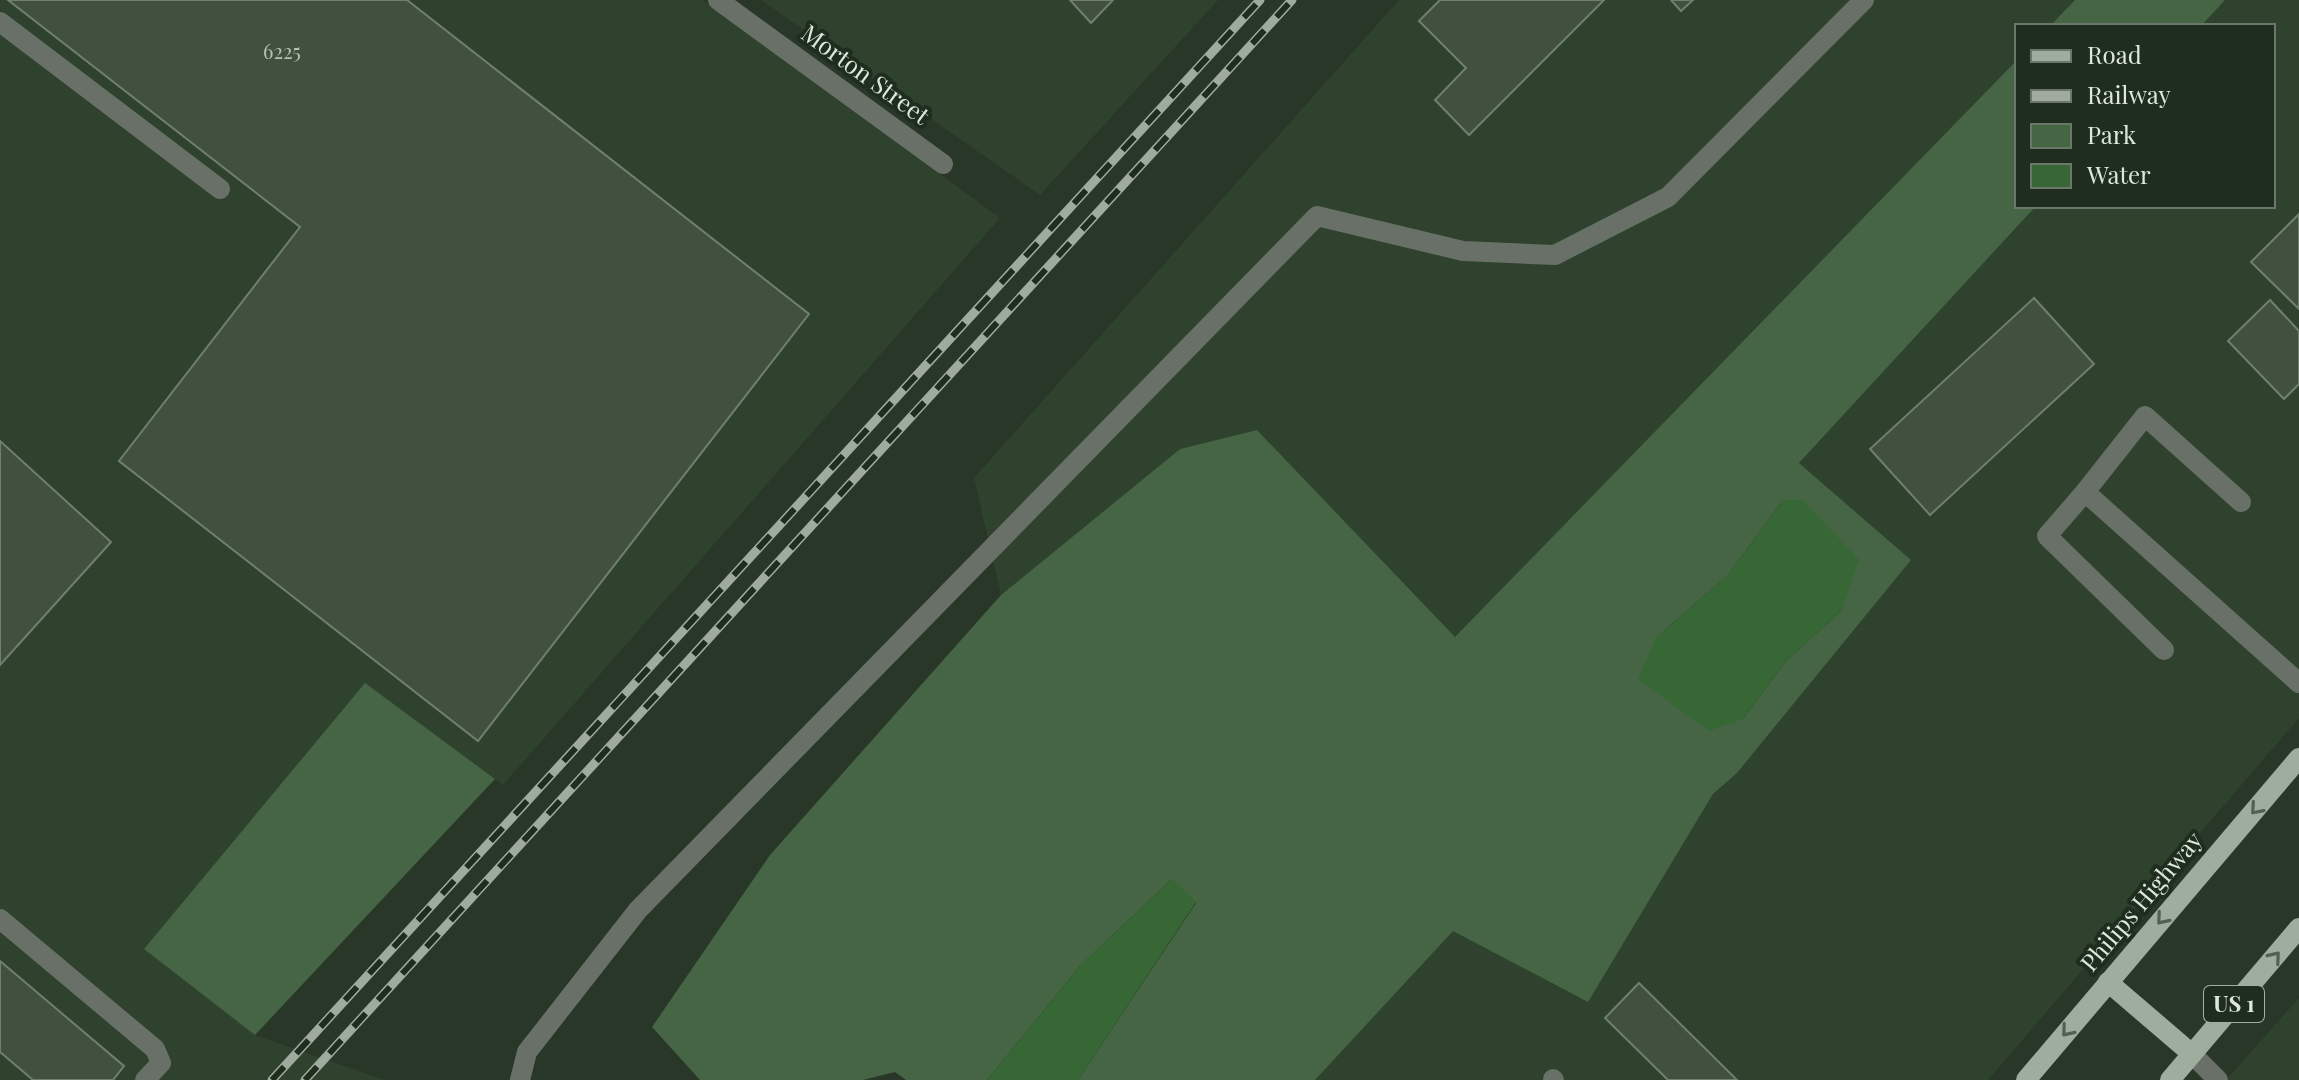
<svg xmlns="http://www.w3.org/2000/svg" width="2299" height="1080" font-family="'Playfair Display',serif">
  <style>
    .built { fill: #2f422d }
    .green { fill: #466545; fill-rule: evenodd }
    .water { fill: #366734 }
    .building { fill: #41503f; stroke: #70806e; stroke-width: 2 }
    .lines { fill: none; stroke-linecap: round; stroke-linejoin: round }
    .minor { stroke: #697068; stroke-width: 20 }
    .major { stroke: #9ead9d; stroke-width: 20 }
    .rail-casing { stroke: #a0ab9f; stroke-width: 9 }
    .rail { stroke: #1f2d1e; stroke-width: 6; stroke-dasharray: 18; stroke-linecap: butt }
    .oneway { stroke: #526051 }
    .labels { text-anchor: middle; stroke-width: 8; stroke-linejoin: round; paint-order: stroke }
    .number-label { font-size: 20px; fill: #b6c1b5 }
    .shield { fill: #1f2d1e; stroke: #a4afa3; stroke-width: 2 }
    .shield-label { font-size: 22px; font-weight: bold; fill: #dde7dc }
    .street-label { font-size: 24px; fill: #dde7dc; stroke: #1f2d1e }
  </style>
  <rect width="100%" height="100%" fill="#293728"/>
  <g class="built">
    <polygon points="0,0 703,0 1000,218 503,785 365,684 255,1035 385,1080 0,1080"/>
    <polygon points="761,0 1218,0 1040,195"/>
    <polygon points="1399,0 2075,0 2050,26 2017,26 2017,60 1455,638 1257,430 1180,449 1001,595 974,478"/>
    <polygon points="2225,0 2299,0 2299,718 1988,1080 1315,1080 1453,930 1588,1002 1713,794 1737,773 1911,560 1799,463 2036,206 2273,206 2273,26 2201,26"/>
    <polygon points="2299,998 2299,1080 2226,1080"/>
  </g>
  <g class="green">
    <polygon points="2075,0 2225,0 2201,26 2050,26"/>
    <path d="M2017,60V206H2036L1799,463L1911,560L1737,773L1713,794L1588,1002L1453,931L1315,1080H1078L1196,903L1171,880L1080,966L987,1080H906L895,1072L863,1080H700L652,1027L770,855L1001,595L1180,449L1257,430L1455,637ZM1783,500L1842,610L1786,661L1743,719L1656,638L1728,575Z"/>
    <polygon points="365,683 495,779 255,1035 144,949"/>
  </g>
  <g class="water">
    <polygon points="1783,500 1803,500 1859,560 1842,610 1786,661 1743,719 1709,731 1638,679 1656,638 1728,575"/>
    <polygon points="1172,879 1196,902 1078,1080 987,1080 1080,966"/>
  </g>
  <g class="building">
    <polygon points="8,0 407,0 809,314 478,741 119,461 300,227"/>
    <polygon points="1070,0 1113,0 1091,23"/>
    <polygon points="1440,0 1604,0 1469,135 1435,100 1466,68 1419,21"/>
    <polygon points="1671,0 1693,0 1681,11"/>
    <polygon points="2299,214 2299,309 2251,262"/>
    <polygon points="2034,298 2094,364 1930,515 1870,449"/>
    <polygon points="2270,300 2299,331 2299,384 2284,399 2228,341"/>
    <polygon points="0,441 111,542 0,665"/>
    <polygon points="0,961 124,1066 113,1080 33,1080 0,1052"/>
    <polygon points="1639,983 1737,1080 1668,1080 1605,1018"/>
  </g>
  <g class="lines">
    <g class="minor">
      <polyline points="718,0 943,164"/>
      <polyline points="0,22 220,189"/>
      <polyline points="2085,492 2047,536 2164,650"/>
      <polyline points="2241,502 2145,416 2085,492 2299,683"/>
      <polyline points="0,919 155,1049 161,1063 145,1080"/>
      <polyline points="2192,1054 2218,1080"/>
      <polyline points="1553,1079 1554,1080"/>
      <polyline points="520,1080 527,1052 638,910 1317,216 1463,251 1555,255 1668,197 1864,0"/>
    </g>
    <g class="major">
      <polyline points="2108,982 2192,1054"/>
      <polyline points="2026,1080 2299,758"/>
      <polyline points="2170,1080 2299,928"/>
    </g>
    <defs>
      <g id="rail">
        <polyline points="272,1080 1260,0"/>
        <polyline points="305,1080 1292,0"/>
      </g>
    </defs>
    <use href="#rail" class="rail-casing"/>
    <use href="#rail" class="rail"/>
  </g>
  <defs><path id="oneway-chevron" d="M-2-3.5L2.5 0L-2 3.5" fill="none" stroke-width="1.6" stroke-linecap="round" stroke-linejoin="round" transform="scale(2)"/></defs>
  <g class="oneway">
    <use href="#oneway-chevron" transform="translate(2256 809) rotate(131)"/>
    <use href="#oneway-chevron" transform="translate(2162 919) rotate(130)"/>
    <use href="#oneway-chevron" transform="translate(2275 957) rotate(-50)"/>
    <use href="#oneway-chevron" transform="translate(2067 1031) rotate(130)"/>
  </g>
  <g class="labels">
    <g class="number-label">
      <text x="282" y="59">6225</text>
    </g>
    <rect class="shield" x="2204" y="986" width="60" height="36" rx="6"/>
    <g class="shield-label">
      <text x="2234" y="1012">US 1</text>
    </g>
    <g class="street-label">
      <text transform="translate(865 75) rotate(36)" y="8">Morton Street</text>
      <text transform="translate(2142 902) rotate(-50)" y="8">Philips Highway</text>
    </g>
  </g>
  <rect x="2015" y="24" width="260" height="184" fill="#1f2d1e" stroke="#6b776a" stroke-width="2"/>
  <rect x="2031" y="50" width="40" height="12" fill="#9ead9d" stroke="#6b776a" stroke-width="2"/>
  <text x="2087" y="64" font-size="24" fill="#dde7dc">Road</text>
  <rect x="2031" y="90" width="40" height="12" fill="#a0ab9f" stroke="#6b776a" stroke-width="2"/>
  <text x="2087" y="104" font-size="24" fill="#dde7dc">Railway</text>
  <rect x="2031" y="124" width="40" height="24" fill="#466545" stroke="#6b776a" stroke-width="2"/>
  <text x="2087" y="144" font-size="24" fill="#dde7dc">Park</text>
  <rect x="2031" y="164" width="40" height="24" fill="#366734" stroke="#6b776a" stroke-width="2"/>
  <text x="2087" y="184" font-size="24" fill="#dde7dc">Water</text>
</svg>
